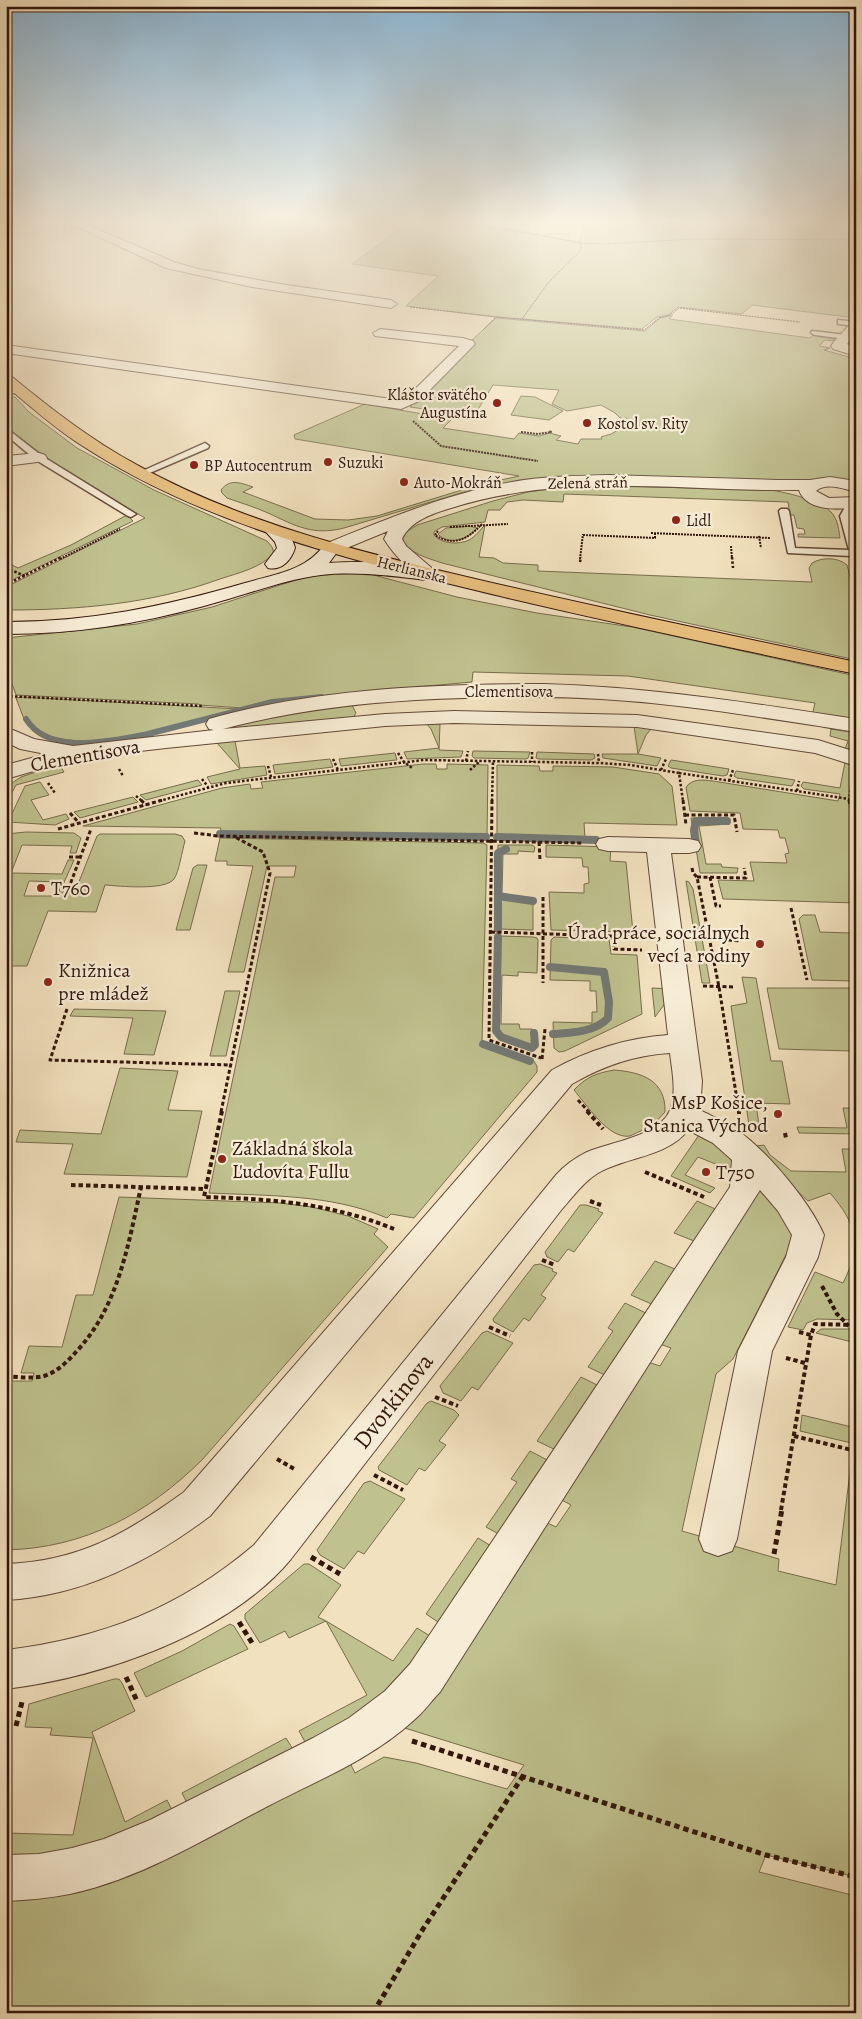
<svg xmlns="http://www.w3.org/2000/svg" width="862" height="2019" font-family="Alegreya,serif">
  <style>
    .green { fill: #bfc18e; stroke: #786c4c }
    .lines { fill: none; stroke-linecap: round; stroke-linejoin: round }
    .stream-far1 { stroke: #737975; stroke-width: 6 }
    .stream { stroke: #737975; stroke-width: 8 }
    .lane-casing { stroke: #624938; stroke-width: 3 }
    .street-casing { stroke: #624938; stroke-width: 2 }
    .secondary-casing { stroke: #32160b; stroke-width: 2 }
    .primary-casing { stroke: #32160b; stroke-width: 2 }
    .path-far5 { stroke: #32160b; stroke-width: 1; stroke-dasharray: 2 1; stroke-linecap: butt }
    .path-far4 { stroke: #32160b; stroke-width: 2; stroke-dasharray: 2 1; stroke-linecap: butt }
    .path-far3 { stroke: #32160b; stroke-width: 2.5; stroke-dasharray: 2.5 2; stroke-linecap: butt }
    .path-far2 { stroke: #32160b; stroke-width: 3; stroke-dasharray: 4 2.5; stroke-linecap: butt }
    .path-far1 { stroke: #32160b; stroke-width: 4; stroke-dasharray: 4.5 3; stroke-linecap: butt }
    .path { stroke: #32160b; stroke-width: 5; stroke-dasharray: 5.5 4; stroke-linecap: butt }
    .lane { fill: #f7ecd5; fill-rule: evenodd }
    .street { fill: #f7ecd5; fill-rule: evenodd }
    .secondary { fill: #f7ecd5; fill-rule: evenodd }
    .primary { fill: #e9c07f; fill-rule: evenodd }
    .poi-dot { fill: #8f2418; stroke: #f7ecd5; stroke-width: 2 }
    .labels { text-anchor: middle; stroke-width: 4.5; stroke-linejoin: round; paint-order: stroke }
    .far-poi-label { font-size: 16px; fill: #32160b; stroke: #f7ecd5; text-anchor: start }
    .far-street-label { font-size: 16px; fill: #32160b; stroke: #f7ecd5 }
    .street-label { font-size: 20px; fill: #32160b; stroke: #f7ecd5 }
    .poi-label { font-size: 20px; fill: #32160b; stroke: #f7ecd5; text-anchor: start }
    .near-street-label { font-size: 24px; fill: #32160b; stroke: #f7ecd5 }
  </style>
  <rect width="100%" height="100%" fill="#f2e1be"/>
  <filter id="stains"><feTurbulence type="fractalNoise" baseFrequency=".004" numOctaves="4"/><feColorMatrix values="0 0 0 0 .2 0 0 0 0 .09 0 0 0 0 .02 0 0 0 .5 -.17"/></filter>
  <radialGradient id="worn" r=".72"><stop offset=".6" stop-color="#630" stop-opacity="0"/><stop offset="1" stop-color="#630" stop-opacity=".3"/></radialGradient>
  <g class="green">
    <polygon points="413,220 447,220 579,242 585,220 855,220 856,318 752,305 742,314 678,307 668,315 657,317 642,329 497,317 406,306 438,276 352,264"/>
    <path d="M673,315L669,319L810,338L813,335L835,339L836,341L825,340L819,346L830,348L824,350L856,359V484L529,480L471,490L344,528C313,536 296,526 268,513C255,507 241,503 227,498L222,493L221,490C230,478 241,483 253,487L243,492L315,519L348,520L377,516L478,485L519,476L295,439L294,435L365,404L452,419L443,428L514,439L519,433L539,436L550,433L561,436L556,440L578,444L581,439H602L601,437L611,434L624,427L627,418H620L615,413L601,405L567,411L552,404L559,390L493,385L474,416L410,407L475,344L471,341L496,318L645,331L660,318Z"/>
    <path d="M6,396L15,397L29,412L77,448L154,490L267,541L272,547L274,553C261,568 238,573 220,579C151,604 79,610 6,610V587L145,518C120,504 17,447 7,426C3,419 6,404 6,396Z"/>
    <polygon points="521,396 535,397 563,411 549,420 511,415"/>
    <path d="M580,485L770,490C785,492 826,501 834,516C838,522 839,531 840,538L798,537V534H805L804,529L797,528L794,515H790L788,502L564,494L563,502L523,500L507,502L500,510H488L485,522L442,527L434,532V535C442,544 459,545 469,540C475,537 480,530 485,525L479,557L494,558L503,563L538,565V571L812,582L809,568L812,563C822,557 838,557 847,565L856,601V660L650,615L442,563C428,558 409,554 402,539L405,533L417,525L493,501L528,492Z"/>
    <polygon points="127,515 133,521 6,583 6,562 18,568 71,545"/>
    <path d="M469,526L477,528C468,539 449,547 438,534L446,528Z"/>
    <polygon points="362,572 457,597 537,613 632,627 856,676 856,722 812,716 815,703 628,676 473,672 472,682 286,699 244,708 199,705 199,704 16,695 6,667 6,638 137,624 212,607 305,577 324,573"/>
    <path d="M23,697L239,709C179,726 90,759 32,729L27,719H24L16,698Z"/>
    <polygon points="351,703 356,713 353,718 236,729 234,724"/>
    <polygon points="426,723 440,724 439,750 463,751 461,757 407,759 404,752 439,748 431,729"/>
    <polygon points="634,726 652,728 646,735 638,754 661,758 657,766 603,758 602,754 638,754"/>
    <polygon points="831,729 856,733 856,750 845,749 848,741 830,736"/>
    <polygon points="235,741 240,768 265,766 267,775 211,784 207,777 240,769 217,743"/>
    <polygon points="473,751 530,752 528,758 526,759 474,758 472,756"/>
    <polygon points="537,752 594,754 595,758 591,760 539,759 536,758"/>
    <polygon points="395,753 397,760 396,760 341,766 339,759"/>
    <polygon points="330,759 333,767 275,774 273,765"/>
    <polygon points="671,760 729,769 727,775 723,776 671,768 668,766"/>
    <path d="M845,762L856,767V903L723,899L718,880L754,881L750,862L787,863L785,854L789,853L785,838H780L778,830L743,829L740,813L690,811L686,787C693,778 703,780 713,781L838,801L840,794L804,789L801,786L803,782L840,788Z"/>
    <polygon points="59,764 64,772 16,785 6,804 6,787 21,777"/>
    <polygon points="423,764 436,764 437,769 447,769 447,764 488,765 487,837 220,833 221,828 83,826 222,788 250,784 251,789 263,788 261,782"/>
    <polygon points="497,765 539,766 540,771 553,771 553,766 613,767 659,774 672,786 677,825 584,823 585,838 602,839 603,841 497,837"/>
    <polygon points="736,771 795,780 792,786 737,778 734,776"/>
    <polygon points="198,780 202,785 146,800 140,795"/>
    <polygon points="40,782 49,795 31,800 43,820 66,814 69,819 55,825 8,822 25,786"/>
    <polygon points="133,797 138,802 80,818 74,812"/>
    <polygon points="691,818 728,819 730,824 699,826 706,864 721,864 722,867 738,868 737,873 700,873"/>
    <path d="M26,832L74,833L81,838L76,853H70L72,846L22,845L11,873L62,874L68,860H74L62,887H57L58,882L29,881L24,896H53L55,892H75L97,836L100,834H175L182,836L185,841C182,851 179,872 174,879C165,891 119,886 105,885L96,912L48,911L27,966H6V834Z"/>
    <path d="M220,838L483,843L487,845L482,1042L533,1060L537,1066V1072L414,1218L391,1214L387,1218C331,1194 269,1196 209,1193L275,877H294L296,866H267L244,972H228L253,866L227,865V861H215Z"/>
    <polygon points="498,845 532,845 535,847 534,852 518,851 518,854 503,854 502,893 496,893"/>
    <polygon points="546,845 611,847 610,861 626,862 633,932 551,930 549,892 584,893 584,884 589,883 588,867 583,867 582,858 546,857"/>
    <polygon points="197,865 207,865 190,930 176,930 193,868"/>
    <polygon points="686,881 689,882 693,889 710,983 702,983"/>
    <polygon points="501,897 533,902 533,930 499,929"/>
    <polygon points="803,915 815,915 820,932 851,933 856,951 856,971 851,971 853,981 812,980 799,919"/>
    <path d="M500,936L533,937L537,938L538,940L537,973L518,972V976L502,975L501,1024H519L520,1029H532L531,1047C518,1043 502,1040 498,1025Z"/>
    <polygon points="554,937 609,939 611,954 637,955 642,1014 565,1051 559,1052 554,1048 553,1022 592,1023 592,1012 597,1012 596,991 590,991 590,981 550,980 551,940"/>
    <polygon points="742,977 756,978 771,1061 782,1061 790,1104 756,1103 759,1126 749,1125 731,1006 747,1003"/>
    <polygon points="652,988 673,989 672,994 655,1017"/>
    <polygon points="767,988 856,988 856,1071 851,1051 779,1049"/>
    <polygon points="225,991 240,991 226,1056 210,1056"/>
    <polygon points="74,1009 166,1011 154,1055 124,1054 133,1018 70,1016"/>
    <polygon points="120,1068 178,1071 168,1110 202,1111 187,1177 64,1174 73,1144 16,1142 20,1130 101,1134"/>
    <path d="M614,1070C641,1072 666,1080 665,1112L653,1125L630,1136C609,1140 586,1104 574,1090C586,1077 597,1073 614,1070Z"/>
    <polygon points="843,1108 856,1108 856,1134 799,1133 797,1127 847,1128"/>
    <polygon points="701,1132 717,1143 735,1165 728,1169 698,1157 685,1175 715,1188 710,1193 671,1176"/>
    <path d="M764,1145L770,1155L791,1171L846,1172L842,1149H856V1320L817,1319L807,1323L803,1330L788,1327L815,1272L843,1283C862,1246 857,1224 830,1193L808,1201L753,1150L756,1146Z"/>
    <polygon points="756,1187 789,1221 794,1239 733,1359 716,1374 682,1531 779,1559 778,1571 836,1585 852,1456 856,1456 856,1877 766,1855 759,1872 856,1896 856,2013 6,2013 6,1890 347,1757 355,1773 384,1757 416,1763 507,1789 524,1765 395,1725 543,1521 556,1527 571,1505 556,1497 645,1361 660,1366 671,1348 657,1343"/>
    <path d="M119,1197L280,1203L312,1207L348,1216L378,1229L374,1234L388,1247L202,1460C147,1514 85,1548 6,1550V1381H32L34,1373H21L29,1346L62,1347L76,1295H93Z"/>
    <polygon points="697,1201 720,1211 699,1243 674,1233"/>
    <polygon points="580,1205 586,1205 599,1209 598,1211 603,1213 574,1252 568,1249 558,1262 547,1257 545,1252"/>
    <polygon points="655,1261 680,1271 656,1306 631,1295"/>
    <polygon points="540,1264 553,1269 552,1271 557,1273 541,1295 546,1298 529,1321 524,1318 513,1332 494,1322 493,1319 534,1265"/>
    <polygon points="625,1303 650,1315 609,1377 588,1367 613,1331 608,1328"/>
    <polygon points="821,1329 856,1329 856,1343 816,1333"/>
    <polygon points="487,1331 513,1343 478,1390 472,1387 461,1401 443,1393 440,1386 482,1333"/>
    <polygon points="581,1377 603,1388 560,1452 537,1441"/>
    <polygon points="431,1401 454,1410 459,1415 439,1441 446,1445 425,1471 419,1468 407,1485 379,1470 378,1467 427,1403"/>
    <polygon points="802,1415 856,1428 856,1444 800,1431"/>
    <polygon points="530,1451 553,1463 504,1537 486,1527 517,1482 511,1479"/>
    <polygon points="370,1481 405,1499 364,1554 358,1551 344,1569 320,1555 317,1550 364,1483"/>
    <polygon points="478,1538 496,1549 444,1626 426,1614"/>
    <polygon points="304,1564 309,1564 341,1585 318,1617 326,1621 393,1661 417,1628 435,1639 413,1671 309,1749 299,1731 367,1695 326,1621 289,1638 285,1631 260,1643 245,1619 245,1614"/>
    <polygon points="230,1624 234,1626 248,1649 146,1697 134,1673 182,1651"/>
    <polygon points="114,1679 119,1679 122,1683 135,1711 92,1732 125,1822 167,1800 177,1820 94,1852 6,1861 6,1833 73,1835 93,1738 50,1735 52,1728 25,1727 29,1704"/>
    <polygon points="286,1738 297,1756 191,1811 182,1793"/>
  </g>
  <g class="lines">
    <g class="stream-far1">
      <path d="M26,719C49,756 108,741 144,735"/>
      <polyline points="144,735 272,702 322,697"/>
    </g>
    <g class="stream">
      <polyline points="220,834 486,837"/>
      <polyline points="497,837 596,840"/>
      <polyline points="696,846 694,830 696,821 727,821"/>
      <polyline points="498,896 533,901"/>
      <polyline points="498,929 498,853 506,849"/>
      <polyline points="498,937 496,1031 501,1037 532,1048 535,1045 534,1033"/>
      <path d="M550,967L604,972L609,1002L608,1018C596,1032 570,1033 553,1034"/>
      <polyline points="483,1044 530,1061"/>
    </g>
    <defs>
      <g id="lane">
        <polygon points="838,320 856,322 856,326 838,324"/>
        <polygon points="812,331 846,335 850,337 846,339 815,335 811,333"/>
        <polygon points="20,388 24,390 23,392 6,394 6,390"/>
        <polygon points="6,428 42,456 136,514 131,517 128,516 36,460 6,435"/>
        <polygon points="205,443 209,446 208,448 145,475 139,475 138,473"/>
        <polygon points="851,501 856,501 856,506 850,516 856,538 856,560 851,556 788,553 779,511 781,509 787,509 789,511 795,548 849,550 840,516 845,507"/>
      </g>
      <g id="street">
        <polygon points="62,220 76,220 174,262 198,269 280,284 391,300 397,304 391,308 252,287 166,268"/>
        <polygon points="856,322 856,334 847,344 856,347 856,356 833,349 831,346 833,343 851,323"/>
        <polygon points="380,329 463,338 473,341 475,344 419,401 401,409 6,353 6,345 399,400 409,395 459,346 375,336 373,333"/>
        <polygon points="39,453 45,455 47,458 45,461 6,466 6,456"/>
        <path d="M607,475L778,480H810L830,477L856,481V492C843,489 827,482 816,491L829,498L856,497V507C837,510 806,511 799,490C679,492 569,471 451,508C434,513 410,521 402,539L406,546L434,570L436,574L434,578C416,582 393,553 384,539L388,531L337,552L331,553L325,552L322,548L325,544C386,519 447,494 512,482C544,476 576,476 607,475Z"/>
        <path d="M544,684C649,687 752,703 856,719V732C771,719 687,704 601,699C540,695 478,697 416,700C350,704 287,712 223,729L385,714L454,711L637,715L818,740L856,752V766L815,753L637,727L454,723L385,726L166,748L79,758L6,779V765L46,754L20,749L6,742V727L34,739L73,746L214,730L209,729L206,724L209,719C318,688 432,684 544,684Z"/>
        <path d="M608,837L689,839L698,841L701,846L698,851L689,853H671L702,1081L700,1110C711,1116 724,1121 734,1128C765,1148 810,1202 824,1235L818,1257L772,1351L737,1539L732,1551L718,1556L704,1551L699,1539L738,1351L786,1257L792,1235L778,1211L760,1190L440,1692C431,1701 424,1712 414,1720C372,1759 318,1780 268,1806C205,1839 140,1879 70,1894C49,1898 28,1900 6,1901V1855L39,1854L72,1848L104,1839L150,1820L313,1738L349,1718L385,1691L410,1664L730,1187L732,1160L713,1143L688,1130C668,1157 625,1157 598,1173C583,1182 573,1197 562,1209L291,1559C228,1635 101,1677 6,1689V1650C103,1638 180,1608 254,1545L556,1175C565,1165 575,1158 587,1152C610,1142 660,1136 670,1110C677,1092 672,1071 670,1053C634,1055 603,1066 572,1084L210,1516C150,1561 83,1596 6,1600V1564C79,1561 126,1534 184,1492L552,1070C588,1050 627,1038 668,1035L647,852L608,851L599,849L596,844L599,839Z"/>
      </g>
      <g id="secondary">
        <path d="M275,527C285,529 293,538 295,548C291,561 281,571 268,568L265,564L277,548L275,542L266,532L269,528Z"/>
        <path d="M331,543L337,544L340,548L329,563C361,561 402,562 434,570L436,574L434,578L427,580C392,576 356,571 321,575C282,580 243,596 204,606C139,624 74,634 6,634V622C89,622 166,606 245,583C275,574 306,571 325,544Z"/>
      </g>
      <path id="primary" d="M6,375L11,376C51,409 91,440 137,465C245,525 368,554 488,582C610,610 733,636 856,662V674C737,649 618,624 500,596C354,561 204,526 78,443C52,426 30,406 6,386Z"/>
    </defs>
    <use href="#lane" class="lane-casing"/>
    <use href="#street" class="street-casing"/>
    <use href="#secondary" class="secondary-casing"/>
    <use href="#primary" class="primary-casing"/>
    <g class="path-far5">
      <polyline points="447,220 537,234"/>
      <polyline points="537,234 579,243 606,244 693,239 856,240"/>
      <polyline points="544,234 570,234"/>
      <polyline points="410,307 496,317"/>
      <polyline points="522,319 548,283 579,252 582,247 579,243"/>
      <polyline points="483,330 496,317 644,330 659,318 670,315 679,308 800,322"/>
    </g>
    <g class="path-far4">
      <polyline points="413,421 441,446 538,461"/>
      <polyline points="521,432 538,434 551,432 549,431"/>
      <polyline points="450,527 508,524"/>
      <path d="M438,531L435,535C454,547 468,539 482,524"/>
      <polyline points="651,533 770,538"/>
      <polyline points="583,535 655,538 655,533"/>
      <polyline points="759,536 761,548"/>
      <polyline points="731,546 732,559"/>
      <polyline points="60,559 120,529"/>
      <polyline points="580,559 583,534"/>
    </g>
    <g class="path-far3">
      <polyline points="732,557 733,568"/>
      <polyline points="580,562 581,557"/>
      <polyline points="6,568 25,576"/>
      <polyline points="6,585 62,557"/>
      <polyline points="6,696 203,706"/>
      <polyline points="532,752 532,762"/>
      <polyline points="398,753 404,762 412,768"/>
      <polyline points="598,754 599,763"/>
      <polyline points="333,759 338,770"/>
      <polyline points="466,761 468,751"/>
      <polyline points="268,766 271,777"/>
      <polyline points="119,769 123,776"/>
      <polyline points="470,770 480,761"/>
      <polyline points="661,770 666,759"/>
      <polyline points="679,773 849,799"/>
      <polyline points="202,779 208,787"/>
      <polyline points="729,781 733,770"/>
      <polyline points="48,783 55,793"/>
      <polyline points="797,791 799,781"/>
      <polyline points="136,796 142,801"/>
      <polyline points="159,801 226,783 424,760 599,763 630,765 679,773 683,801"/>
      <polyline points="492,801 493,761"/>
      <polyline points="849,801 852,779"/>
    </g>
    <g class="path-far2">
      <polyline points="141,800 146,805"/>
      <polyline points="492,800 489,1040 541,1058"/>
      <polyline points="683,800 686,825"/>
      <polyline points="849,800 850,806 856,813"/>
      <polyline points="70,813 79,823"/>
      <polyline points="685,815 734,815 737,832"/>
      <polyline points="58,829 163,800"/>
      <polyline points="194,833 218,836 583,843"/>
      <polyline points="539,842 540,860"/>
      <polyline points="69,857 80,857"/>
      <polyline points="692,868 693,873 697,877 719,987 739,1112"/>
      <polyline points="697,877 746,878 744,868"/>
      <polyline points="710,877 716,906 721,906"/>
      <polyline points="56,890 68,890 91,829"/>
      <polyline points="543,897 543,983"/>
      <polyline points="791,908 807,980"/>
      <polyline points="491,932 640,937"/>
      <polyline points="613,936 614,949 642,950"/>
      <polyline points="728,940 741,941"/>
      <polyline points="703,986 735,987"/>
      <polyline points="67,1009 50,1060 231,1065"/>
      <polyline points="542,1059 545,1029"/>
      <polyline points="578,1100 589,1112"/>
      <polyline points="221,1112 270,873 263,852 233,836"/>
    </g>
    <g class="path-far1">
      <path d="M222,1111L204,1197C272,1199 330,1203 394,1229"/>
      <polyline points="587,1111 603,1129"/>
      <polyline points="739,1111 739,1114"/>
      <polyline points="785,1133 786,1138"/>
      <polyline points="645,1172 704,1197"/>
      <polyline points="71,1185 206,1189"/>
      <polyline points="590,1201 601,1205"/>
      <polyline points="542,1260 555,1265"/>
      <polyline points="822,1286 837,1314 849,1326"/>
      <polyline points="489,1327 510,1336"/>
      <polyline points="799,1332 811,1335"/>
      <polyline points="786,1358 805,1363"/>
      <path d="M6,1376C18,1377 32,1379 44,1376C57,1372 67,1362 75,1353C118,1308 128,1246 141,1187"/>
      <polyline points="435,1397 458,1406"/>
      <polyline points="794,1436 856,1451"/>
      <polyline points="277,1459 296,1470"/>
      <polyline points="374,1475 403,1490"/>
      <polyline points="781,1510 811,1335 815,1324 856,1325"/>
    </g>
    <g class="path">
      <polyline points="774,1554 782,1509"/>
      <polyline points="311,1557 340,1574"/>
      <polyline points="239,1622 254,1646"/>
      <polyline points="126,1677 137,1701"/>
      <polyline points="16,1726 22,1702"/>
      <polyline points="412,1741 766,1855 856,1877"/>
      <polyline points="373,2013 423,1929 523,1776"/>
    </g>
    <use href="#lane" class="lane"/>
    <use href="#street" class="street"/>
    <use href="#secondary" class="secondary"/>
    <use href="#primary" class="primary"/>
  </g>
  <linearGradient id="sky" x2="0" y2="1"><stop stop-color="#8bb7d6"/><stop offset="0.44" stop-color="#f9f2e2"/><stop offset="1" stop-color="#f9f2e2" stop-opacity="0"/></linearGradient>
  <rect width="862" height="503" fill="url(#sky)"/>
  <g class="poi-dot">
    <circle cx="497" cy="403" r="5"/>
    <circle cx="587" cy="423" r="5"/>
    <circle cx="328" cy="462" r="5"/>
    <circle cx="194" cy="465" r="5"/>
    <circle cx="404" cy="482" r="5"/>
    <circle cx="676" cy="520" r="5"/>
    <circle cx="41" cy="888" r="5"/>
    <circle cx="760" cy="944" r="5"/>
    <circle cx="48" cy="982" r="5"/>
    <circle cx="778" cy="1114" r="5"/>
    <circle cx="222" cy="1159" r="5"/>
    <circle cx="706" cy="1172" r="5"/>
  </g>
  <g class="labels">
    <g class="far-poi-label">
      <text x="487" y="400" text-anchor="end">Kláštor svätého<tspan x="487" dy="18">Augustína</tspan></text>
      <text x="597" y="429">Kostol sv. Rity</text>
      <text x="338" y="468">Suzuki</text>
      <text x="204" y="471">BP Autocentrum</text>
      <text x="414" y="488">Auto-Mokráň</text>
      <text x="686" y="526">Lidl</text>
    </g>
    <g class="far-street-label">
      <text transform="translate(588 482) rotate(-1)" y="6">Zelená stráň</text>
      <text transform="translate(412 569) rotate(14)" y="6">Herlianska</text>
      <text x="509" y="697">Clementisova</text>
    </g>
    <g class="street-label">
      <text transform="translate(85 755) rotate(-10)" y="7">Clementisova</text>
    </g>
    <g class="poi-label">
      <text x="51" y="895">T760</text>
      <text x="750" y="939" text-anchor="end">Úrad práce, sociálnych<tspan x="750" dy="23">vecí a rodiny</tspan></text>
      <text x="58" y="977">Knižnica<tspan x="58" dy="23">pre mládež</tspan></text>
      <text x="768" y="1109" text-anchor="end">MsP Košice,<tspan x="768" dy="23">Stanica Východ</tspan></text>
      <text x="232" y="1155">Základná škola<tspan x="232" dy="23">Ľudovíta Fullu</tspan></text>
      <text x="716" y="1179">T750</text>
    </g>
    <g class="near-street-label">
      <text transform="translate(393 1401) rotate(-52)" y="8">Dvorkinova</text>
    </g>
  </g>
  <rect width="862" height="2019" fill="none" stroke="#f2e1be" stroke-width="25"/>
  <rect x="8" y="8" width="847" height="2004" fill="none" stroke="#32160b" stroke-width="2.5"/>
  <rect x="12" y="12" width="837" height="1994" fill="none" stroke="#32160b"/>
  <rect width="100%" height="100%" filter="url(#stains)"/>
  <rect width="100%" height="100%" fill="url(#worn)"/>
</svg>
